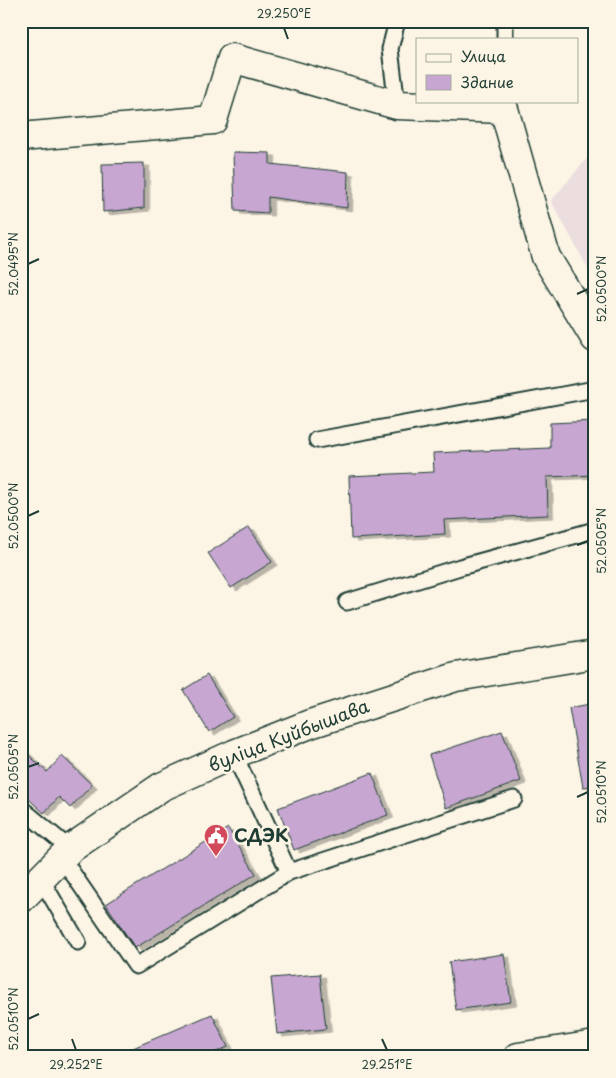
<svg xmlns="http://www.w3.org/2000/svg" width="616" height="1078" font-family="'Playpen Sans',sans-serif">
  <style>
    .built { fill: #ecdddf }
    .building { fill: #c7a6d1; stroke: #1f3d34; filter: url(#shadow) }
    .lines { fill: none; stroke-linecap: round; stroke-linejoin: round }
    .service-casing { stroke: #1f3d34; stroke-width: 19 }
    .minor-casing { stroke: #1f3d34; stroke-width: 31 }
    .secondary-casing { stroke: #1f3d34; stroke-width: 31 }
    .service { stroke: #fcf5e5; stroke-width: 15 }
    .minor { stroke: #fcf5e5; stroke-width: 28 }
    .secondary { stroke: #fcf5e5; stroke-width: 28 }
    .ticks { fill: none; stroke: #1f3d34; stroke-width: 2 }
    .labels { text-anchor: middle; stroke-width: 5; stroke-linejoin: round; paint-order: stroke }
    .street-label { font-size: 18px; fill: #1f3d34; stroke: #fcf5e5 }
    .poi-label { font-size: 18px; font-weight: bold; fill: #1f3d34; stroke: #fcf5e5; text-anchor: start }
    .neatline { fill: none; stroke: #1f3d34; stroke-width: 2 }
    .ticks-label { font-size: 12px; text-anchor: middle; fill: #1f3d34 }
  </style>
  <defs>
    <filter id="shadow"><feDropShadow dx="5.5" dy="3" stdDeviation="0" flood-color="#0004"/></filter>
  </defs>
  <rect width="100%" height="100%" fill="#fcf5e5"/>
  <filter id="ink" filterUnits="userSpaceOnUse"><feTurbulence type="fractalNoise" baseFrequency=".02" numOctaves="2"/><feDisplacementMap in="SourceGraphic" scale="10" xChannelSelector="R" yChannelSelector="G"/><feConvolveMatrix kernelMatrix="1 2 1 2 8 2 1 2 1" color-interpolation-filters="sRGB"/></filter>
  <g filter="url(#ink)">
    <polygon class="built" points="595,149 595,281 551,201"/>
    <g class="building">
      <polygon points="233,152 270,153 270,164 348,172 347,208 268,197 268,213 235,211"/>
      <polygon points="144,163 144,208 103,212 102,164"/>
      <polygon points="595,421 595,475 547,477 548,515 444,520 445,534 351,539 349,476 434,472 433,453 550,448 550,423"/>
      <polygon points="249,527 272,562 231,588 208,553"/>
      <polygon points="207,675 233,717 209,732 183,690"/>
      <polygon points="595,703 595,786 583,787 569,708"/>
      <polygon points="502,731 521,781 446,808 429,755"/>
      <polygon points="21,748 47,772 62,756 92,785 70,808 59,797 44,813 21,792"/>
      <polygon points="372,773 388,815 294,850 278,808"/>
      <polygon points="228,828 256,874 135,948 106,904"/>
      <polygon points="504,954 511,1002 456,1010 449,962"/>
      <polygon points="320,974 326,1029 277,1034 271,978"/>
      <polygon points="212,1014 228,1047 204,1057 112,1057"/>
    </g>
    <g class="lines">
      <defs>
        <g id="service">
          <polyline points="397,21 390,49 397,105"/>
          <polyline points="505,39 505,21"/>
          <polyline points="317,440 595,389"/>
          <polyline points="347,602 460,567 595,530"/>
          <polyline points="234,754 289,872"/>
          <polyline points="21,808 70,849"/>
          <polyline points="62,858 136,966 289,872 514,799"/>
          <polyline points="41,879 78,942"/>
        </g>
        <polyline id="minor" points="21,137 213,120 232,58 397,105 504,109 546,257 595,338"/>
        <g id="secondary">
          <polyline points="21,899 70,849 161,787 234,754 310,724 456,677 595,654"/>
          <polyline points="518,1057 595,1045"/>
        </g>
      </defs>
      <use href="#service" class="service-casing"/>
      <use href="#minor" class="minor-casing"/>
      <use href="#secondary" class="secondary-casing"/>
      <use href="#service" class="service"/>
      <use href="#minor" class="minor"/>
      <use href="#secondary" class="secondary"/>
    </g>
  </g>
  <path class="ticks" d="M284,28L288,39M28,264L39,259M577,294L588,289M28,516L39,511M577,545L588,541M28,767L39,763M577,797L588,792M28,1019L39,1014M72,1039L76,1050M382,1039L387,1050"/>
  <defs>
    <symbol id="civic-pin" viewBox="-11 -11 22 30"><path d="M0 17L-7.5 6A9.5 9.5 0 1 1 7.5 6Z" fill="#d1495b" stroke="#fcf5e5"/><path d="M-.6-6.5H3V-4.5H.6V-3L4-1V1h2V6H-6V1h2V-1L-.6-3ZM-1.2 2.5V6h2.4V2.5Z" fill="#fff"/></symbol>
  </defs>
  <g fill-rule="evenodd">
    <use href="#civic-pin" x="202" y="822" width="28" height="38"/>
  </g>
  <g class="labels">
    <g class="street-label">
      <text transform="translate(289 736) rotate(-21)" y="6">вуліца Куйбышава</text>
    </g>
    <g class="poi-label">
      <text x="234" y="842">СДЭК</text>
    </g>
  </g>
  <rect width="616" height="1078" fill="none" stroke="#fcf5e5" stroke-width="55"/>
  <rect x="416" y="38" width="162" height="65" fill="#fcf5e5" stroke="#a4ab9e"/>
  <rect x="426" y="54" width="25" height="8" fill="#fcf5e5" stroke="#a4ab9e"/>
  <text x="461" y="62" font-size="15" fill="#1f3d34">Улица</text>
  <rect x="426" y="75" width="25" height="15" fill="#c7a6d1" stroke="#a4ab9e"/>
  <text x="461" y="88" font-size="15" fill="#1f3d34">Здание</text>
  <rect x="28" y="28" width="560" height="1022" class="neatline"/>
  <g class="ticks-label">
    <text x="284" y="18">29.250°E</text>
    <text transform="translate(14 264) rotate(-90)" y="4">52.0495°N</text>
    <text transform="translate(602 289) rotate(-90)" y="4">52.0500°N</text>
    <text transform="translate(14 516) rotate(-90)" y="4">52.0500°N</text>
    <text transform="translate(602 541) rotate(-90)" y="4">52.0505°N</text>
    <text transform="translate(14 767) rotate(-90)" y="4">52.0505°N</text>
    <text transform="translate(602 792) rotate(-90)" y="4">52.0510°N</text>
    <text transform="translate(14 1019) rotate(-90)" y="4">52.0510°N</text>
    <text x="76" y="1069">29.252°E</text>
    <text x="387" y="1069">29.251°E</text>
  </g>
</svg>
